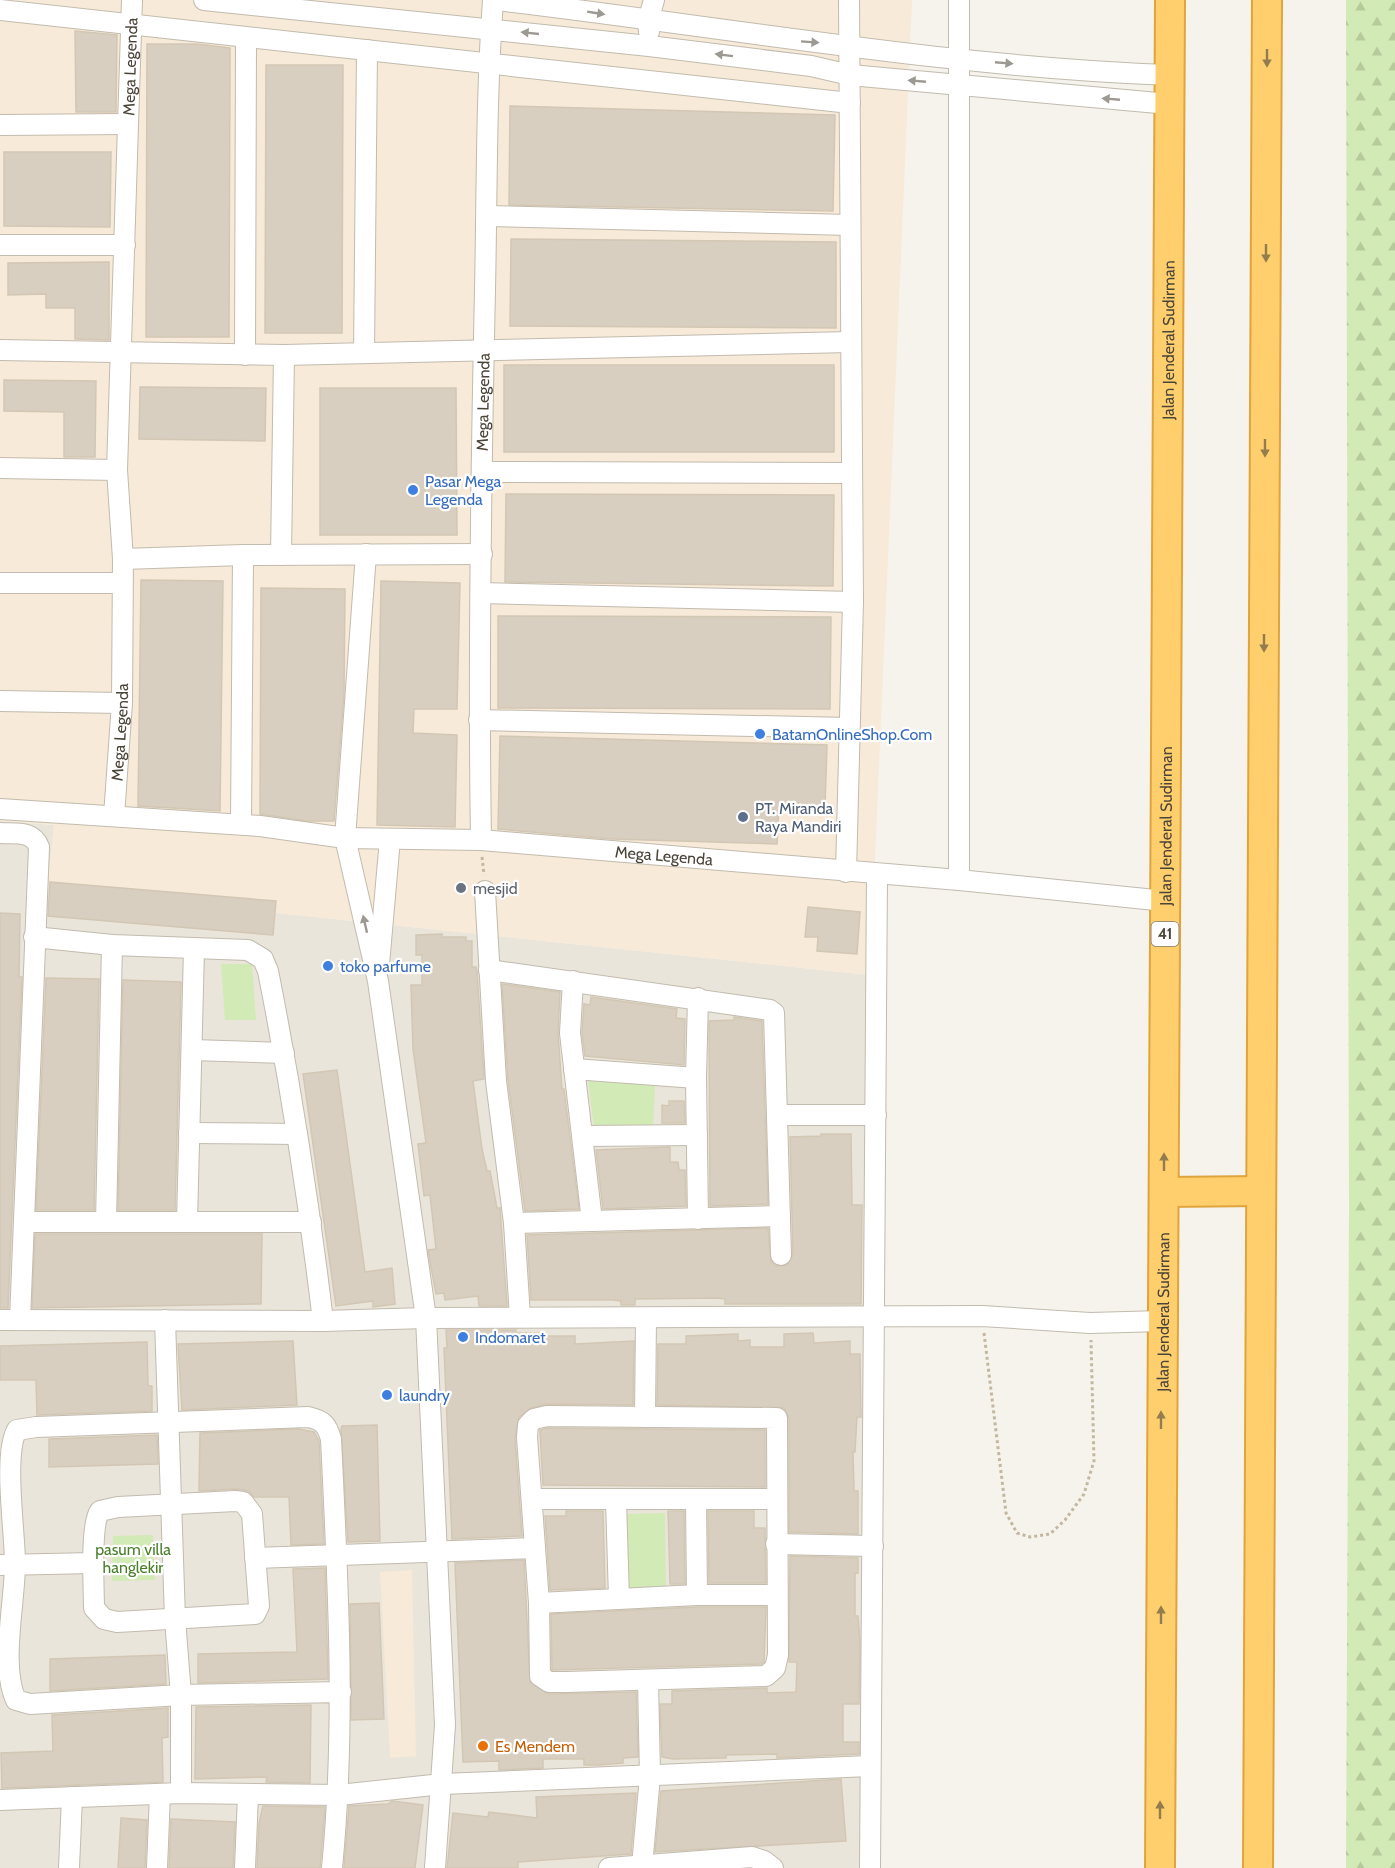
<svg xmlns="http://www.w3.org/2000/svg" width="1395" height="1868" font-family="Cabin,sans-serif">
  <style>
    .residential { fill: #eae5da }
    .commercial { fill: #f7ead8 }
    .forest { fill: url(#forest-firs) }
    .park { fill: #d2eab5 }
    .building { fill: #d8cfc1; stroke: #d3c7b4; stroke-width: 1.5 }
    .lines { fill: none; stroke-linecap: round; stroke-linejoin: round }
    .minor-casing { stroke: #c2bbae; stroke-width: 22 }
    .highway-casing { stroke: #e0a43c; stroke-width: 32 }
    .path { stroke: #c4b79f; stroke-width: 3; stroke-dasharray: 3 3; stroke-linecap: butt }
    .minor { stroke: #fff; stroke-width: 20 }
    .highway { stroke: #ffcf6e; stroke-width: 28 }
    .oneway { fill: #9c9892 }
    .oneway2 { fill: #937c4e }
    .shop-dot { fill: #3f7fe0; stroke: #fff; stroke-width: 2 }
    .service-dot { fill: #5c6f8a; stroke: #fff; stroke-width: 2 }
    .worship-dot { fill: #6b7280; stroke: #fff; stroke-width: 2 }
    .food-dot { fill: #e8710a; stroke: #fff; stroke-width: 2 }
    .labels { text-anchor: middle; stroke-width: 4.5; stroke-linejoin: round; paint-order: stroke }
    .shield { fill: #fff; stroke: #817c74; stroke-width: 1.5 }
    .shield-label { font-size: 15px; font-weight: bold; fill: #4b4439 }
    .street-label { font-size: 16px; fill: #4b4439; stroke: #fff }
    .shop-label { font-size: 16px; fill: #366cbe; stroke: #fff; text-anchor: start }
    .service-label { font-size: 16px; fill: #4e5e75; stroke: #fff; text-anchor: start }
    .worship-label { font-size: 16px; fill: #5b616d; stroke: #fff; text-anchor: start }
    .park-label { font-size: 16px; fill: #4a7f2a; stroke: #fff }
    .food-label { font-size: 16px; fill: #c56008; stroke: #fff; text-anchor: start }
  </style>
  <defs>
    <pattern id="forest-firs" width="22" height="20" patternUnits="userSpaceOnUse" patternTransform="scale(1.5)"><rect width="22" height="20" fill="#d2eab5"/><path d="M5 1l3.5 6h-7zM16 11l3.5 6h-7z" fill="#b6ca9c"/></pattern>
  </defs>
  <rect width="100%" height="100%" fill="#f6f3ec"/>
  <polygon class="residential" points="0,821 54,825 48,889 870,975 870,1868 0,1868"/>
  <g class="commercial">
    <polygon points="0,0 912,0 870,975 47,889 54,825 0,821"/>
    <polygon points="412,1570 416,1756 390,1758 380,1572"/>
  </g>
  <polygon class="forest" points="1346,0 1395,0 1395,1868 1346,1868 1349,1208"/>
  <g class="park">
    <polygon points="221,964 252,964 256,1020 225,1020"/>
    <polygon points="588,1080 655,1086 653,1128 594,1128"/>
    <polygon points="665,1513 666,1590 628,1591 626,1514"/>
    <polygon points="153,1535 155,1580 112,1581 113,1536"/>
  </g>
  <g class="building">
    <polygon points="75,31 117,35 116,112 76,112"/>
    <polygon points="147,44 197,44 230,48 229,337 146,337"/>
    <polygon points="266,65 343,65 342,333 265,333"/>
    <polygon points="510,106 835,115 833,211 509,205"/>
    <polygon points="4,152 111,152 110,227 4,226"/>
    <polygon points="511,239 836,242 836,328 510,326"/>
    <polygon points="109,262 109,340 75,339 75,308 46,308 46,294 8,295 8,263"/>
    <rect x="504" y="365" width="330" height="87"/>
    <polygon points="4,380 96,381 95,457 64,457 64,412 4,411"/>
    <polygon points="140,387 266,388 265,441 139,439"/>
    <polygon points="320,388 456,388 457,535 320,535"/>
    <polygon points="506,494 834,495 833,586 505,582"/>
    <polygon points="141,580 223,581 220,811 138,806"/>
    <polygon points="381,581 460,583 457,709 414,709 413,733 457,735 455,827 377,825"/>
    <polygon points="261,588 345,589 344,694 334,821 307,821 260,814"/>
    <polygon points="498,616 831,617 830,709 498,708"/>
    <polygon points="500,736 827,745 825,807 779,805 777,844 611,839 498,829"/>
    <polygon points="50,882 276,901 273,935 48,916"/>
    <polygon points="808,907 860,912 857,954 817,951 818,937 805,937"/>
    <polygon points="0,913 20,914 19,977 22,977 8,1308 0,1308"/>
    <polygon points="442,934 442,937 466,937 466,941 472,941 472,967 476,967 477,971 484,1079 473,1081 482,1149 487,1171 490,1171 497,1208 500,1208 507,1306 479,1306 478,1296 445,1300 444,1293 436,1294 431,1267 428,1250 436,1249 430,1195 424,1196 418,1144 426,1143 413,1049 411,985 422,985 422,955 416,955 416,935"/>
    <polygon points="46,978 99,979 94,1210 36,1210"/>
    <polygon points="123,980 181,982 175,1210 118,1210"/>
    <polygon points="502,984 560,992 558,1033 562,1089 564,1089 579,1209 525,1211 508,1080"/>
    <polygon points="591,997 677,1009 676,1018 685,1019 684,1065 585,1056 582,1033 584,1004 590,1005"/>
    <polygon points="734,1017 762,1021 768,1204 710,1206 709,1021 734,1020"/>
    <polygon points="337,1070 365,1272 392,1268 395,1304 373,1307 373,1301 336,1306 303,1074"/>
    <polygon points="669,1101 684,1101 685,1123 662,1123 662,1105 669,1106"/>
    <polygon points="821,1134 851,1134 852,1205 862,1205 861,1304 725,1304 725,1299 717,1298 635,1299 635,1305 621,1305 621,1301 613,1300 531,1300 527,1235 768,1228 771,1261 776,1266 787,1265 793,1255 790,1137 821,1136"/>
    <polygon points="670,1147 670,1162 678,1162 679,1170 685,1170 686,1206 603,1209 596,1150"/>
    <polygon points="35,1234 262,1234 261,1304 32,1308"/>
    <polygon points="446,1330 516,1330 516,1333 539,1333 539,1336 575,1336 575,1344 634,1341 633,1405 547,1404 531,1408 519,1417 515,1438 522,1536 452,1539 444,1348 447,1348"/>
    <polygon points="813,1333 814,1343 850,1341 850,1354 860,1354 861,1417 857,1417 855,1452 853,1452 854,1491 858,1491 858,1534 789,1532 789,1418 784,1408 657,1405 658,1344 686,1344 686,1336 738,1334 738,1341 750,1340 750,1347 784,1347 784,1334"/>
    <polygon points="293,1341 297,1405 182,1410 178,1344"/>
    <polygon points="147,1342 148,1386 152,1386 152,1411 37,1415 36,1380 0,1380 0,1346"/>
    <polygon points="377,1425 380,1541 348,1542 341,1430 342,1426"/>
    <polygon points="548,1428 765,1430 765,1487 543,1485 540,1430"/>
    <polygon points="298,1429 314,1432 319,1441 324,1544 291,1545 289,1497 254,1497 249,1491 236,1489 199,1491 200,1433"/>
    <polygon points="157,1435 158,1464 49,1467 49,1439"/>
    <polygon points="566,1511 603,1511 605,1588 550,1590 545,1516 566,1516"/>
    <polygon points="668,1511 684,1511 685,1584 670,1584"/>
    <polygon points="708,1511 754,1511 754,1528 765,1528 766,1583 709,1583"/>
    <polygon points="790,1556 858,1558 858,1573 855,1573 855,1616 858,1616 860,1642 859,1704 843,1704 843,1742 859,1742 859,1754 777,1758 777,1754 726,1755 726,1758 673,1759 662,1757 660,1704 672,1704 672,1691 767,1688 767,1693 796,1692 797,1662 789,1662"/>
    <polygon points="524,1560 530,1682 549,1694 636,1692 638,1757 623,1758 623,1763 599,1765 584,1765 584,1759 543,1759 543,1768 499,1770 499,1761 463,1762 455,1563"/>
    <polygon points="325,1568 328,1679 198,1683 198,1654 297,1652 293,1569"/>
    <polygon points="379,1603 384,1719 351,1720 350,1604"/>
    <polygon points="697,1607 766,1607 764,1662 761,1664 552,1670 551,1614"/>
    <polygon points="165,1655 166,1684 50,1691 50,1659"/>
    <polygon points="311,1705 310,1783 266,1782 267,1777 195,1779 196,1707"/>
    <polygon points="168,1708 168,1737 162,1738 163,1782 2,1788 1,1753 53,1751 52,1715"/>
    <polygon points="841,1779 846,1841 655,1852 661,1791"/>
    <polygon points="636,1793 631,1854 518,1862 518,1868 447,1868 453,1813 488,1817 489,1812 537,1818 536,1797"/>
    <polygon points="392,1801 423,1805 415,1868 344,1868 349,1806 388,1804"/>
    <polygon points="263,1806 325,1807 320,1868 257,1868 259,1823"/>
    <polygon points="121,1818 147,1820 145,1868 118,1868"/>
    <polygon points="171,1819 235,1822 233,1868 169,1868"/>
  </g>
  <g class="lines">
    <defs>
      <g id="minor">
        <polyline points="204,0 649,46 811,66 850,75 1169,104"/>
        <path d="M496,0C720,26 944,67 1170,75"/>
        <path d="M0,10C283,42 566,74 850,103"/>
        <polyline points="649,32 648,21 654,0"/>
        <polyline points="0,125 127,124"/>
        <polyline points="487,216 850,225"/>
        <polyline points="0,245 125,245"/>
        <polyline points="0,350 284,355 850,342"/>
        <polyline points="364,353 367,50"/>
        <polyline points="245,355 246,40"/>
        <polyline points="0,468 117,470"/>
        <polyline points="483,472 850,473"/>
        <polyline points="366,554 345,838 378,981 426,1318 445,1725 435,1868"/>
        <polyline points="281,555 284,355"/>
        <polyline points="123,559 243,555 482,554"/>
        <polyline points="0,583 121,583"/>
        <polyline points="481,593 853,602"/>
        <polyline points="0,701 122,703"/>
        <polyline points="479,720 849,728"/>
        <path id="s1" d="M0,809L260,826L345,838L481,840L959,880L1165,901"/>
        <path id="s2" d="M114,816L122,703L123,559L117,470L132,0"/>
        <polyline points="241,824 243,555"/>
        <path d="M0,833C15,834 33,830 39,847L20,1320"/>
        <path id="s3" d="M481,840C478,657 481,473 485,290C487,194 486,97 493,0"/>
        <polyline points="846,872 853,602 849,0"/>
        <polyline points="959,880 959,0"/>
        <polyline points="485,891 496,1081 514,1223 520,1317"/>
        <path d="M34,937L112,945L248,950L263,959L268,971C291,1087 309,1203 323,1321"/>
        <polyline points="379,964 390,839"/>
        <polyline points="489,970 770,1010 774,1013 781,1255"/>
        <polyline points="573,981 570,1033 592,1221"/>
        <polyline points="698,998 696,1078 698,1219"/>
        <polyline points="192,1050 284,1053"/>
        <polyline points="574,1069 696,1078"/>
        <polyline points="778,1115 876,1115"/>
        <polyline points="189,1133 297,1134"/>
        <polyline points="584,1136 697,1135"/>
        <polyline points="24,1222 311,1222"/>
        <polyline points="106,1222 112,945"/>
        <polyline points="187,1222 194,949"/>
        <polyline points="514,1223 780,1216"/>
        <polyline points="0,1320 323,1321 426,1318 982,1316 1090,1323 1162,1321"/>
        <polyline points="165,1320 175,1619 181,1695 181,1793"/>
        <polygon points="547,1416 777,1418 778,1655 775,1668 766,1676 567,1682 549,1682 540,1676 539,1603 527,1437 528,1425 534,1419"/>
        <polyline points="645,1417 646,1318"/>
        <polyline points="533,1499 775,1499"/>
        <polyline points="616,1500 619,1599"/>
        <polyline points="696,1500 697,1595"/>
        <path d="M235,1501L243,1502L252,1514L259,1606L255,1614L117,1622L104,1619L94,1608C94,1589 90,1524 100,1511L118,1507Z"/>
        <polyline points="776,1544 873,1546"/>
        <polyline points="255,1558 535,1548"/>
        <polyline points="0,1565 94,1563"/>
        <polyline points="539,1603 697,1595 777,1595"/>
        <polyline points="0,1800 181,1793 339,1795 442,1784 870,1766"/>
        <polyline points="642,1866 650,1776 648,1681"/>
        <polyline points="69,1868 72,1797"/>
        <polyline points="157,1868 160,1794"/>
        <polyline points="245,1868 248,1795"/>
        <path d="M332,1868C346,1725 338,1583 331,1439C327,1425 323,1420 308,1417L36,1427L17,1430C3,1454 15,1532 15,1563C15,1603 0,1666 16,1700L30,1704L181,1695L341,1692"/>
        <polyline points="609,1868 752,1857 764,1861 773,1868"/>
        <polyline points="870,1868 877,875"/>
      </g>
      <g id="highway">
        <polyline points="1164,1192 1261,1191"/>
        <path id="s4" d="M1160,1868L1170,0"/>
        <polyline points="1258,1868 1267,0"/>
      </g>
    </defs>
    <use href="#minor" class="minor-casing"/>
    <use href="#highway" class="highway-casing"/>
    <g class="path">
      <polyline points="482,857 484,875"/>
      <polyline points="984,1333 1006,1513 1017,1533 1030,1537 1050,1534 1065,1520 1084,1494 1094,1461 1091,1340"/>
    </g>
    <use href="#minor" class="minor"/>
    <use href="#highway" class="highway"/>
  </g>
  <defs><path id="oneway-solid" d="M-6-.8H1V-3.2L6.5 0L1 3.2V.8H-6Z" transform="scale(1.5)"/></defs>
  <g class="oneway">
    <use href="#oneway-solid" transform="translate(596 13) rotate(9)"/>
    <use href="#oneway-solid" transform="translate(530 33) rotate(-174)"/>
    <use href="#oneway-solid" transform="translate(810 42) rotate(4)"/>
    <use href="#oneway-solid" transform="translate(724 55) rotate(-173)"/>
    <use href="#oneway-solid" transform="translate(1004 63) rotate(5)"/>
    <use href="#oneway-solid" transform="translate(917 81) rotate(-175)"/>
    <use href="#oneway-solid" transform="translate(1111 99) rotate(-175)"/>
    <use href="#oneway-solid" transform="translate(365 924) rotate(-103)"/>
  </g>
  <g class="oneway2">
    <use href="#oneway-solid" transform="translate(1267 58) rotate(90)"/>
    <use href="#oneway-solid" transform="translate(1266 253) rotate(90)"/>
    <use href="#oneway-solid" transform="translate(1265 448) rotate(90)"/>
    <use href="#oneway-solid" transform="translate(1264 643) rotate(90)"/>
    <use href="#oneway-solid" transform="translate(1164 1162) rotate(-90)"/>
    <use href="#oneway-solid" transform="translate(1161 1420) rotate(-90)"/>
    <use href="#oneway-solid" transform="translate(1161 1615) rotate(-90)"/>
    <use href="#oneway-solid" transform="translate(1160 1810) rotate(-90)"/>
  </g>
  <g class="shop-dot">
    <circle cx="413" cy="490" r="6"/>
    <circle cx="760" cy="734" r="6"/>
    <circle cx="328" cy="966" r="6"/>
    <circle cx="463" cy="1337" r="6"/>
    <circle cx="387" cy="1395" r="6"/>
  </g>
  <circle class="service-dot" cx="743" cy="817" r="6"/>
  <circle class="worship-dot" cx="461" cy="888" r="6"/>
  <circle class="food-dot" cx="483" cy="1746" r="6"/>
  <g class="labels">
    <rect class="shield" x="1151.5" y="922" width="27" height="24" rx="4.5"/>
    <g class="shield-label">
      <text x="1165" y="939">41</text>
    </g>
    <g class="street-label">
      <text dy="6" stroke="none"><textPath href="#s2" startOffset="750">Mega Legenda</textPath></text>
      <text dy="6" stroke="none"><textPath href="#s4" startOffset="1528">Jalan Jenderal Sudirman</textPath></text>
      <text dy="6" stroke="none"><textPath href="#s3" startOffset="438">Mega Legenda</textPath></text>
      <text dy="6" stroke="none"><textPath href="#s2" startOffset="84">Mega Legenda</textPath></text>
      <text dy="6" stroke="none"><textPath href="#s4" startOffset="1042">Jalan Jenderal Sudirman</textPath></text>
      <text dy="6" stroke="none"><textPath href="#s1" startOffset="666">Mega Legenda</textPath></text>
      <text dy="6" stroke="none"><textPath href="#s4" startOffset="556">Jalan Jenderal Sudirman</textPath></text>
    </g>
    <g class="shop-label">
      <text x="425" y="487">Pasar Mega<tspan x="425" dy="18">Legenda</tspan></text>
      <text x="772" y="740">BatamOnlineShop.Com</text>
      <text x="340" y="972">toko parfume</text>
      <text x="475" y="1343">Indomaret</text>
      <text x="399" y="1401">laundry</text>
    </g>
    <g class="service-label">
      <text x="755" y="814">PT. Miranda<tspan x="755" dy="18">Raya Mandiri</tspan></text>
    </g>
    <g class="worship-label">
      <text x="473" y="894">mesjid</text>
    </g>
    <g class="park-label">
      <text x="133" y="1555">pasum villa<tspan x="133" dy="18">hanglekir</tspan></text>
    </g>
    <g class="food-label">
      <text x="495" y="1752">Es Mendem</text>
    </g>
  </g>
</svg>
